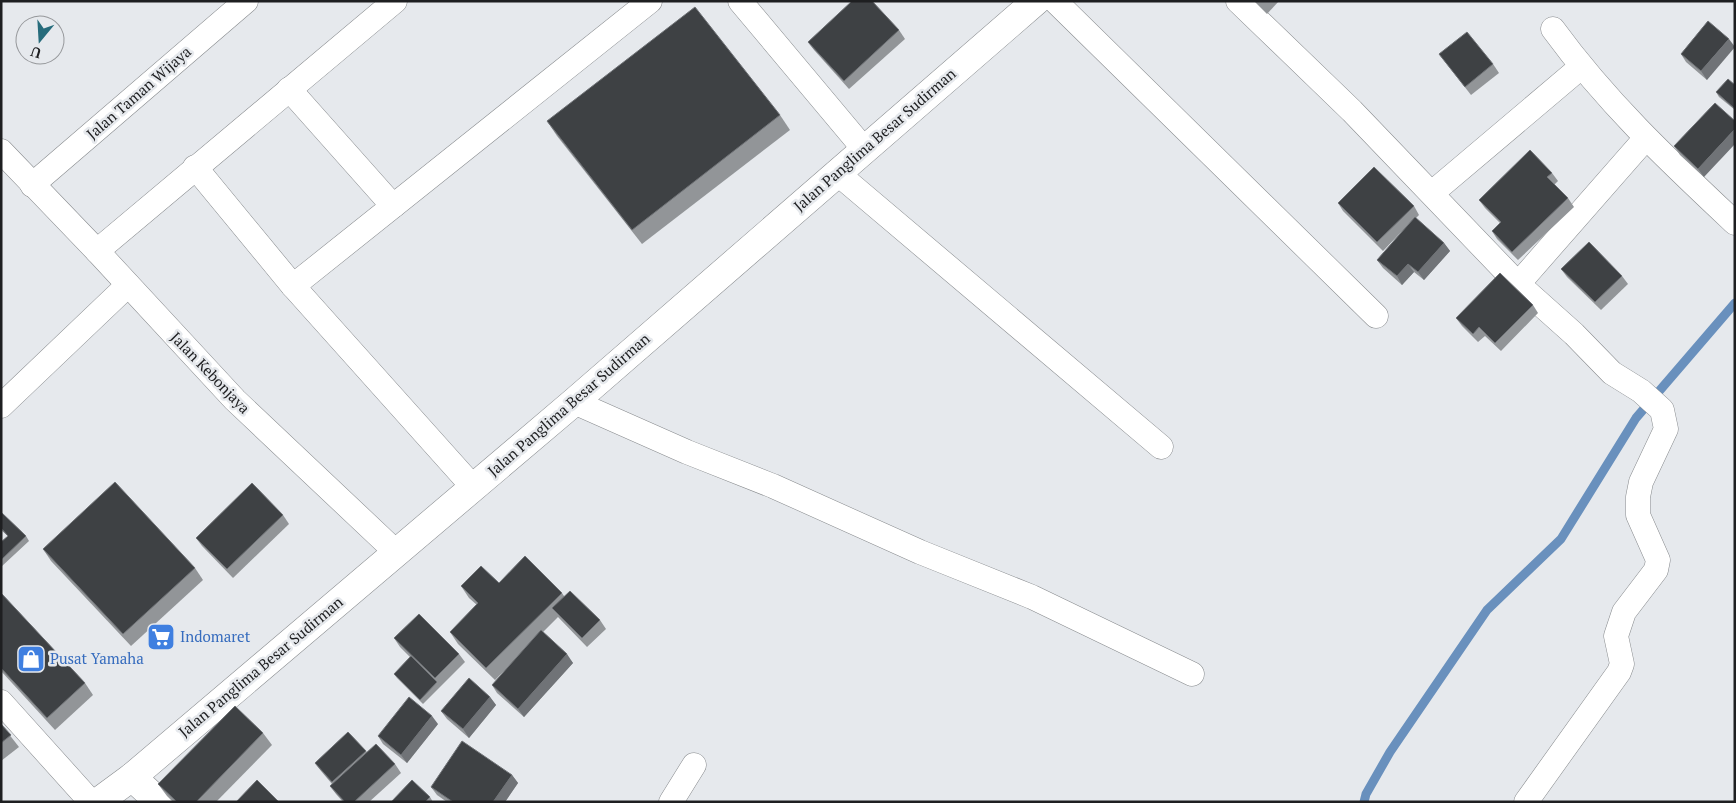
<svg xmlns="http://www.w3.org/2000/svg" width="1736" height="803" font-family="'PT Serif',serif">
  <style>
    .lines { fill: none; stroke-linecap: round; stroke-linejoin: round }
    .stream { stroke: #6990bd; stroke-width: 9 }
    .minor-casing { stroke: #878a8d; stroke-width: 25 }
    .secondary-casing { stroke: #878a8d; stroke-width: 29 }
    .primary-casing { stroke: #878a8d; stroke-width: 29 }
    .minor { stroke: #fff; stroke-width: 24 }
    .secondary { stroke: #fff; stroke-width: 28 }
    .primary { stroke: #fff; stroke-width: 28 }
    .wall { fill: #929598 }
    .shaded-wall { fill: #707377 }
    .building { fill: #3e4144; stroke: #707377 }
    .labels { text-anchor: middle; stroke-width: 5; stroke-linejoin: round; paint-order: stroke }
    .street-label { font-size: 15px; fill: #1e1f21; stroke: #e6e9ed }
    .shop-label { font-size: 15px; fill: #366cbe; stroke: #e6e9ed; text-anchor: start }
  </style>
  <rect width="100%" height="100%" fill="#e6e9ed"/>
  <g class="lines">
    <polyline class="stream" points="1364,802 1366,794 1390,752 1487,610 1561,539 1636,418 1735,303"/>
    <defs>
      <g id="minor">
        <polyline points="740,1 864,149"/>
        <polyline points="1055,1 1376,316"/>
        <polyline points="1238,1 1352,111 1518,284 1574,334 1612,373 1641,391 1662,410 1666,429 1641,482 1638,497 1638,515 1658,560 1656,570 1624,612 1616,636 1622,664 1619,672 1526,802"/>
        <path d="M1553,29C1607,103 1668,160 1735,223"/>
        <polyline points="289,89 393,206"/>
        <polyline points="1,151 97,251 235,400 396,552"/>
        <polyline points="195,167 293,286 473,487"/>
        <polyline points="837,173 1161,447"/>
        <polyline points="32,185 246,1"/>
        <polyline points="1432,193 1581,67"/>
        <polyline points="97,251 395,1"/>
        <polyline points="1518,284 1645,139"/>
        <polyline points="293,286 650,1"/>
        <polyline points="574,402 687,452 773,486 920,552 1032,597 1192,674"/>
        <polyline points="1,406 128,285"/>
        <polyline points="1,702 91,802"/>
        <polyline points="671,802 694,765"/>
      </g>
      <polyline id="secondary" points="132,777 159,802"/>
      <polyline id="primary" points="98,802 132,777 574,402 1036,1"/>
    </defs>
    <use href="#minor" class="minor-casing"/>
    <use href="#secondary" class="secondary-casing"/>
    <use href="#primary" class="primary-casing"/>
    <use href="#minor" class="minor"/>
    <use href="#secondary" class="secondary"/>
    <use href="#primary" class="primary"/>
  </g>
  <g class="wall">
    <polygon points="1254,1 1279,1 1267,14"/>
    <polygon points="1708,21 1707,80 1686,62 1681,54"/>
    <polygon points="899,30 905,39 849,89 814,50 808,42"/>
    <polygon points="1439,54 1493,64 1499,73 1471,95"/>
    <polygon points="1735,85 1735,110 1719,97 1716,92"/>
    <polygon points="1715,103 1704,177 1680,155 1674,146"/>
    <polygon points="780,115 790,130 642,244 557,136 547,121"/>
    <polygon points="1552,173 1558,181 1554,185 1568,198 1574,207 1518,260 1497,239 1492,231 1500,223 1485,208 1479,200"/>
    <polygon points="1338,203 1414,206 1419,215 1416,218 1444,243 1450,251 1424,280 1414,272 1402,285 1383,268 1377,260 1403,230 1383,251 1343,211"/>
    <polygon points="1561,269 1622,276 1628,284 1601,310 1567,277"/>
    <polygon points="1533,305 1538,313 1501,351 1485,336 1478,342 1462,326 1456,318"/>
    <polygon points="1,512 26,536 29,541 1,567 1,542 8,536 1,530"/>
    <polygon points="283,515 289,524 233,578 202,546 196,538"/>
    <polygon points="43,549 195,568 203,580 131,646 51,561"/>
    <polygon points="499,583 562,593 564,596 600,620 606,629 587,647 558,617 543,632 573,663 524,717 497,693 492,685 508,667 495,680 458,644 450,632 477,605 469,598 461,586"/>
    <polygon points="1,593 85,683 93,695 55,730 1,671"/>
    <polygon points="394,638 459,654 465,662 423,704 397,678 394,674 410,657 400,647"/>
    <polygon points="490,697 496,705 469,738 447,719 441,711"/>
    <polygon points="1,724 19,747 1,761"/>
    <polygon points="438,724 407,763 383,744 378,736"/>
    <polygon points="348,732 367,752 395,764 401,773 369,802 343,802 336,794 330,786 332,784 321,771 315,763"/>
    <polygon points="263,733 272,745 216,802 173,802 167,796 158,784"/>
    <polygon points="512,775 518,783 505,802 447,802 437,795 431,787"/>
    <polygon points="430,797 433,802 391,802"/>
  </g>
  <g class="shaded-wall">
    <polygon points="1729,39 1735,47 1707,80 1701,71"/>
    <polygon points="1735,129 1735,144 1704,177 1698,169"/>
    <polygon points="1444,243 1450,251 1424,280 1418,272"/>
    <polygon points="1408,264 1414,272 1402,285 1397,276"/>
    <polygon points="567,654 573,663 524,717 518,709"/>
    <polygon points="490,697 496,705 469,738 463,729"/>
    <polygon points="432,716 438,724 407,763 401,755"/>
    <polygon points="512,775 518,783 505,802 493,802"/>
  </g>
  <g class="building">
    <polygon points="852,1 872,1 899,30 844,81 808,42"/>
    <polygon points="695,7 780,115 632,230 547,121"/>
    <polygon points="1708,21 1729,39 1701,71 1681,54"/>
    <polygon points="1467,32 1493,64 1465,87 1439,54"/>
    <polygon points="1728,79 1735,85 1735,109 1716,92"/>
    <polygon points="1715,103 1735,121 1735,129 1698,169 1674,146"/>
    <polygon points="1530,150 1552,173 1547,177 1568,198 1512,252 1492,231 1501,222 1479,200"/>
    <polygon points="1374,167 1414,206 1377,242 1338,203"/>
    <polygon points="1415,217 1444,243 1418,272 1408,264 1397,276 1377,260"/>
    <polygon points="1589,242 1622,276 1595,302 1561,269"/>
    <polygon points="1500,273 1533,305 1495,343 1479,327 1473,334 1456,318"/>
    <polygon points="115,482 195,568 123,634 43,549"/>
    <polygon points="252,483 283,515 227,569 196,538"/>
    <polygon points="1,512 26,536 1,560 1,542 8,536 1,528"/>
    <polygon points="525,556 562,593 486,668 450,632 478,603 461,586 481,566 499,583"/>
    <polygon points="570,591 600,620 582,638 552,608"/>
    <polygon points="1,593 85,683 47,718 1,668"/>
    <polygon points="419,614 459,654 435,678 394,638"/>
    <polygon points="541,630 567,654 518,709 492,685"/>
    <polygon points="411,656 437,682 420,700 394,674"/>
    <polygon points="469,678 490,697 463,729 441,711"/>
    <polygon points="409,697 432,716 401,755 378,736"/>
    <polygon points="235,706 263,733 196,802 177,802 158,784"/>
    <polygon points="1,724 11,735 1,743"/>
    <polygon points="348,732 366,751 332,782 315,763"/>
    <polygon points="462,741 512,775 493,802 453,802 431,787"/>
    <polygon points="376,744 395,764 354,802 345,802 330,786"/>
    <polygon points="257,780 279,802 236,802"/>
    <polygon points="412,780 430,797 425,802 391,802"/>
  </g>
  <defs>
    <symbol id="supermarket-square" viewBox="-11 -11 22 22"><rect x="-9" y="-9" width="18" height="18" rx="4" fill="#3f7fe0" stroke="#e6e9ed"/><path d="M-6-5.5h2.5l.6 2H6L4.5 2H-2.5L-4.4-4H-6ZM-1.5 3.2a1.3 1.3 0 1 0 .1 0ZM3 3.2a1.3 1.3 0 1 0 .1 0Z" fill="#fff"/></symbol>
    <symbol id="shop-square" viewBox="-11 -11 22 22"><rect x="-9" y="-9" width="18" height="18" rx="4" fill="#3f7fe0" stroke="#e6e9ed"/><path d="M-5-2.5h2.3a2.7 3.5 0 0 1 5.4 0H5L5.5 6h-11ZM-1.5-2.5h3a1.5 2.3 0 0 0-3 0Z" fill="#fff"/></symbol>
  </defs>
  <g fill-rule="evenodd">
    <use href="#supermarket-square" x="145" y="621" width="32" height="32"/>
    <use href="#shop-square" x="15" y="643" width="32" height="32"/>
  </g>
  <g class="labels">
    <g class="street-label">
      <text transform="translate(139 93) rotate(-41)" y="5">Jalan Taman Wijaya</text>
      <text transform="translate(875 140) rotate(-41)" y="5">Jalan Panglima Besar Sudirman</text>
      <text transform="translate(210 373) rotate(46)" y="5">Jalan Kebonjaya</text>
      <text transform="translate(569 405) rotate(-41)" y="5">Jalan Panglima Besar Sudirman</text>
      <text transform="translate(261 667) rotate(-40)" y="5">Jalan Panglima Besar Sudirman</text>
    </g>
    <g class="shop-label">
      <text x="180" y="642">Indomaret</text>
      <text x="50" y="664">Pusat Yamaha</text>
    </g>
  </g>
  <rect width="1736" height="803" fill="none" stroke="#1e1f21" stroke-width="5"/>
  <g transform="translate(40 40) rotate(198)"><circle r="24" fill="#e6e9ed" stroke="#96989b"/>
  <path d="M0-4L9 19L0 12L-9 19Z" fill="#276c7c"/>
  <text y="-8" font-size="14" font-weight="bold" text-anchor="middle" fill="#1e1f21">U</text>
  </g>
</svg>
